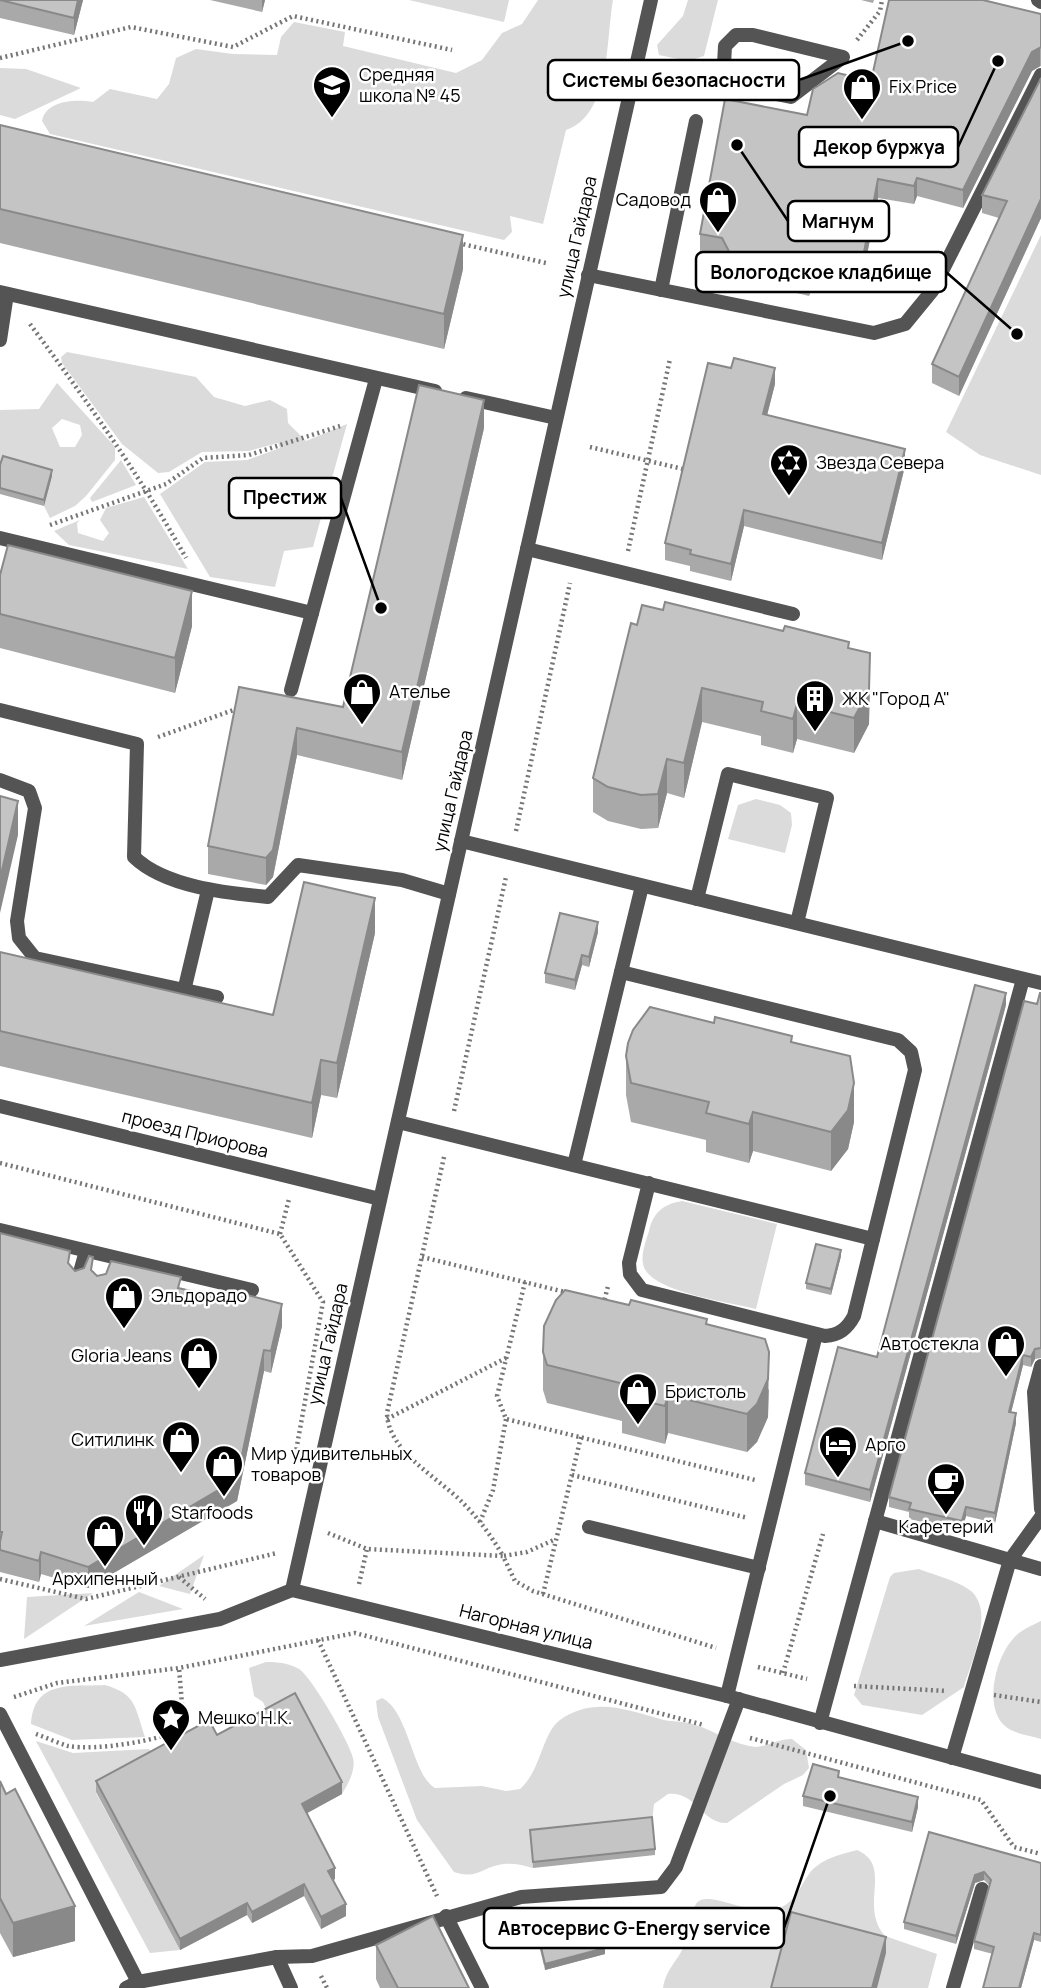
<svg xmlns="http://www.w3.org/2000/svg" width="1041" height="1988" font-family="Manrope,sans-serif">
  <style>
    .green { fill: #dbdbdb; fill-rule: evenodd }
    .lines { fill: none; stroke-linecap: round; stroke-linejoin: round }
    .path { stroke: #767676; stroke-width: 4.5; stroke-dasharray: 2 3.5; stroke-linecap: butt }
    .service { stroke: #545454; stroke-width: 14 }
    .minor { stroke: #545454; stroke-width: 14 }
    .tertiary { stroke: #545454; stroke-width: 14 }
    .wall { fill: #a9a9a9 }
    .shaded-wall { fill: #898989 }
    .building { fill: #c4c4c4; stroke: #898989; stroke-width: 2 }
    .labels { text-anchor: middle; stroke-width: 5; stroke-linejoin: round; paint-order: stroke }
    .poi-label { font-size: 18px; fill: #000; stroke: #fff; text-anchor: start }
    .street-label { font-size: 18px; fill: #000; stroke: #fff }
    .leader { fill: none; stroke: #000; stroke-width: 2.5 }
    .callout-dot { fill: #000; stroke: #fff; stroke-width: 2.5 }
    .callout { fill: #fff; stroke: #000; stroke-width: 2.5 }
    .callout-label { font-size: 19px; text-anchor: middle; font-weight: bold; fill: #000 }
  </style>
  <rect width="100%" height="100%" fill="#fff"/>
  <g class="green">
    <polygon points="409,0 509,0 504,22"/>
    <path d="M538,0H613C606,38 611,115 566,130L543,224L510,216L512,232L504,240L50,134L42,121C46,100 76,99 93,102L110,89L157,99L169,84L176,58L196,49L233,54L277,55L281,37L294,22L345,32L343,46L456,73L482,60L502,33L522,24Z"/>
    <polygon points="688,0 718,0 704,56 688,61 659,55 657,45 683,16"/>
    <polygon points="0,68 26,69 81,88 15,119 0,115"/>
    <polygon points="1041,235 1041,475 980,455 946,432"/>
    <polygon points="67,352 196,377 214,397 245,406 270,400 287,409 288,423 306,441 347,424 313,547 284,551 275,587 210,577 160,494 205,462 247,460 280,448 278,443 249,451 202,452 169,472 158,473 122,444 62,363 61,357"/>
    <path d="M57,383L115,447V460L86,496L75,506L50,518L44,506L52,476L0,471V410L39,409ZM62,419L80,425L82,435L75,447H60L52,428Z"/>
    <polygon points="121,460 136,485 92,502 90,498"/>
    <polygon points="144,497 188,569 69,545 54,531 80,520 77,523 78,533 103,541 109,533 100,520 106,508"/>
    <polygon points="756,799 780,805 791,813 792,825 785,853 728,839 738,805"/>
    <path d="M682,1201L777,1224L756,1309C730,1302 648,1292 643,1264C641,1253 646,1241 649,1231C653,1213 663,1204 682,1201Z"/>
    <polygon points="204,1555 190,1594 159,1586"/>
    <path d="M919,1569C934,1575 959,1581 971,1591C995,1612 971,1662 964,1687L922,1715L862,1705L854,1695L890,1577L894,1573Z"/>
    <polygon points="139,1592 183,1609 84,1626"/>
    <polygon points="93,1593 24,1639 27,1597"/>
    <path d="M1041,1621V1739C1029,1735 1014,1734 1005,1726C983,1707 996,1657 1013,1639C1020,1630 1031,1626 1041,1621Z"/>
    <path d="M266,1662C278,1662 289,1663 299,1669C311,1676 350,1743 353,1758C356,1770 348,1784 342,1794L295,1705L270,1718L263,1702L254,1696L249,1668Z"/>
    <path d="M105,1685C137,1694 135,1708 145,1737L72,1740L31,1724C34,1679 71,1687 105,1685Z"/>
    <path d="M382,1698C409,1711 412,1775 435,1788L482,1786L506,1791L520,1789C541,1771 542,1733 560,1720C594,1696 628,1710 664,1720C674,1722 685,1721 696,1725C716,1732 735,1745 756,1747C765,1747 778,1739 792,1739L806,1750L809,1768L803,1775L784,1784L727,1823C702,1824 696,1791 668,1794L654,1804L652,1823L530,1836L533,1868C522,1865 510,1862 498,1865C478,1870 477,1879 454,1872L417,1820L378,1717L376,1701Z"/>
    <polygon points="36,1741 73,1753 149,1749 156,1759 96,1793 180,1950 150,1953"/>
    <path d="M857,1850C894,1866 858,1906 885,1936L937,1954L928,1988H663C666,1969 677,1962 684,1946C689,1933 688,1915 696,1904C708,1887 754,1921 782,1907C796,1900 801,1885 809,1874C820,1859 839,1855 857,1850Z"/>
  </g>
  <g class="lines">
    <g class="path">
      <polyline points="857,40 880,11 882,0"/>
      <polyline points="0,58 131,27 233,47 293,16 452,50"/>
      <polyline points="458,243 546,263"/>
      <path d="M30,324C87,401 139,474 186,558"/>
      <polyline points="590,447 687,470"/>
      <polyline points="50,525 166,484 203,458 249,455 340,426"/>
      <polyline points="628,551 670,359"/>
      <polyline points="158,737 239,708"/>
      <polyline points="516,831 570,583"/>
      <polyline points="454,1111 506,877"/>
      <path d="M444,1157L387,1413C388,1452 438,1477 463,1503C479,1519 492,1537 503,1556L527,1552L556,1539"/>
      <polyline points="0,1163 280,1234 323,1302 296,1451"/>
      <polyline points="280,1234 289,1199"/>
      <polyline points="422,1257 569,1293"/>
      <polyline points="525,1282 497,1396 506,1419 755,1480"/>
      <polyline points="607,1302 604,1302 608,1286"/>
      <polyline points="387,1419 506,1358"/>
      <polyline points="572,1475 748,1518"/>
      <polyline points="480,1522 493,1490 506,1419"/>
      <polyline points="328,1533 367,1549 503,1556 515,1581 533,1591 716,1648"/>
      <polyline points="179,1577 205,1599"/>
      <polyline points="0,1579 86,1599 277,1553"/>
      <polyline points="359,1584 367,1549"/>
      <polyline points="543,1594 581,1437"/>
      <polyline points="318,1640 437,1896"/>
      <polyline points="758,1667 807,1679"/>
      <polyline points="783,1673 823,1534"/>
      <polyline points="854,1686 947,1691"/>
      <polyline points="994,1695 1041,1702"/>
      <polyline points="14,1697 57,1683 179,1668 355,1633 704,1725"/>
      <path d="M36,1734C47,1738 58,1743 68,1746C96,1751 159,1741 184,1728L179,1668"/>
      <polyline points="750,1738 981,1800 1014,1847 1041,1854"/>
      <polyline points="321,1976 327,1988"/>
    </g>
    <g class="service">
      <polyline points="1038,0 1041,2"/>
      <polyline points="636,65 791,97 843,57 753,35 736,35 725,46 723,83"/>
      <polyline points="588,275 874,333 905,324 932,291 1041,75"/>
      <polyline points="661,290 696,121"/>
      <polyline points="0,292 435,391"/>
      <polyline points="0,340 7,294"/>
      <polyline points="466,398 556,418"/>
      <polyline points="0,538 312,613"/>
      <polyline points="527,549 793,614"/>
      <polyline points="291,690 376,379"/>
      <path d="M0,710L137,744L134,857C165,887 227,893 268,897L298,865L402,880L449,894"/>
      <polyline points="0,780 29,791 35,808 17,921 19,938 35,958 217,997"/>
      <polyline points="461,841 1041,983"/>
      <polyline points="697,899 728,774 827,798 797,923"/>
      <polyline points="621,972 642,886"/>
      <polyline points="184,991 208,890"/>
      <path d="M398,1122L873,1239L854,1316C847,1329 839,1335 825,1336L642,1290L630,1274L629,1263L649,1183"/>
      <polyline points="574,1165 621,972 898,1040 911,1052 915,1070 873,1239"/>
      <polyline points="0,1230 252,1290"/>
      <polyline points="77,1283 86,1251"/>
      <polyline points="1041,1366 1034,1392 1041,1509"/>
      <polyline points="875,1521 1041,1569"/>
      <polyline points="589,1527 759,1568"/>
      <polyline points="727,1696 816,1334"/>
      <polyline points="0,1714 138,1982"/>
      <polyline points="820,1723 1023,979"/>
      <polyline points="952,1758 1010,1560 1041,1517"/>
      <polyline points="446,1916 482,1988"/>
      <polyline points="277,1957 291,1988"/>
      <polyline points="126,1988 138,1982 277,1957 312,1956 521,1897 661,1887 676,1867 739,1699"/>
      <polyline points="953,1988 982,1889"/>
    </g>
    <polyline class="minor" points="0,1660 220,1619 292,1590"/>
    <g class="tertiary">
      <polyline points="651,0 292,1590 727,1696 1041,1782"/>
      <polyline points="0,1106 380,1199"/>
    </g>
  </g>
  <g class="wall">
    <polygon points="0,0 83,0 74,35 0,18"/>
    <polygon points="210,0 265,0 262,12"/>
    <polygon points="861,0 874,0 873,3"/>
    <polygon points="1041,14 1041,66 1032,71 963,208 917,196 914,204 878,198 860,291 813,281 809,296 733,278 722,257 700,252 700,234 807,115 871,81"/>
    <polygon points="1041,78 1041,218 959,396 932,383 932,364 999,218 982,213 982,195"/>
    <polygon points="0,125 463,269 444,349 0,243"/>
    <polygon points="775,384 767,415 905,466 882,560 744,526 731,581 690,571 690,566 665,560 665,543"/>
    <polygon points="484,428 402,780 297,755 273,877 266,885 208,874 208,846 239,687 343,707"/>
    <polygon points="0,465 52,476 44,506 0,494"/>
    <polygon points="0,575 192,626 175,693 0,648"/>
    <polygon points="663,610 849,648 870,688 869,724 854,753 797,739 793,753 761,745 761,736 702,722 684,798 667,793 658,828 641,829 608,821 593,812 593,778 637,625"/>
    <polygon points="598,932 589,967 582,965 575,990 545,983 545,973"/>
    <polygon points="375,933 337,1098 321,1095 312,1138 0,1066 0,952 273,1015"/>
    <polygon points="1041,993 1041,1358 1035,1359 1031,1367 1023,1365 1011,1412 1016,1423 995,1523 966,1516 962,1531 909,1519 909,1512 889,1507 889,1497"/>
    <polygon points="1006,1005 870,1502 805,1485 805,1473 877,1357"/>
    <polygon points="792,1042 854,1122 848,1149 831,1171 753,1151 749,1163 706,1152 706,1140 631,1122 626,1095 626,1056"/>
    <polygon points="0,1233 70,1266 75,1271 93,1271 97,1276 181,1288 282,1326 271,1373 264,1371 237,1501 88,1588 41,1574 39,1582 0,1572"/>
    <polygon points="841,1256 831,1295 806,1289 806,1283"/>
    <polygon points="707,1324 769,1390 768,1417 757,1442 747,1452 668,1433 665,1444 622,1433 622,1421 547,1403 543,1390 543,1352"/>
    <polygon points="217,1735 342,1794 306,1813 335,1879 333,1880 346,1916 321,1929 304,1896 252,1923 247,1915 180,1950 96,1792 96,1781"/>
    <polygon points="839,1778 918,1807 912,1832 803,1806 803,1796"/>
    <polygon points="0,1781 75,1941 13,1957 0,1933"/>
    <polygon points="530,1830 655,1849 655,1855 533,1868"/>
    <polygon points="929,1832 1041,1863 1041,1942 1034,1940 1021,1988 983,1988 993,1954 974,1949 974,1941 990,1886 984,1880 975,1883 956,1944 904,1929 904,1922"/>
    <polygon points="538,1935 605,1954 545,1970 538,1941"/>
    <polygon points="376,1945 469,1988 380,1988 376,1979"/>
  </g>
  <g class="shaded-wall">
    <polygon points="78,0 83,0 74,35 74,18"/>
    <polygon points="262,0 265,0 262,12"/>
    <polygon points="1040,47 1040,66 1032,71 963,208 963,190 1032,52"/>
    <polygon points="917,178 917,196 914,204 914,186"/>
    <polygon points="878,179 878,198 860,291 860,273"/>
    <polygon points="1041,199 1041,218 959,396 959,377"/>
    <polygon points="463,235 463,269 444,349 444,314"/>
    <polygon points="813,263 813,281 809,296 809,277"/>
    <polygon points="775,368 775,384 763,431 763,414"/>
    <polygon points="484,400 484,428 402,780 402,752"/>
    <polygon points="905,449 905,466 882,560 882,543"/>
    <polygon points="52,470 52,476 44,506 44,500"/>
    <polygon points="744,510 744,526 731,581 731,564"/>
    <polygon points="192,591 192,626 175,693 175,658"/>
    <polygon points="870,653 869,724 854,753 854,718"/>
    <polygon points="702,688 702,722 684,798 684,763"/>
    <polygon points="797,704 797,739 793,753 793,719"/>
    <polygon points="297,728 297,755 273,877 266,885 266,858"/>
    <polygon points="667,759 667,793 658,828 658,794"/>
    <polygon points="18,801 18,835 0,913 0,879"/>
    <polygon points="375,898 375,933 337,1098 337,1063"/>
    <polygon points="598,922 598,932 589,967 589,957"/>
    <polygon points="582,955 582,965 575,990 575,980"/>
    <polygon points="1006,993 1006,1005 870,1502 870,1490"/>
    <polygon points="321,1060 321,1095 312,1138 312,1103"/>
    <polygon points="854,1083 854,1122 848,1149 831,1171 831,1132"/>
    <polygon points="753,1112 753,1151 749,1163 749,1124"/>
    <polygon points="841,1250 841,1256 831,1295 831,1289"/>
    <polygon points="282,1304 282,1326 271,1373 271,1351"/>
    <polygon points="1035,1349 1035,1359 1031,1367 1031,1357"/>
    <polygon points="264,1350 264,1371 237,1501 88,1588 88,1567"/>
    <polygon points="769,1352 768,1417 757,1442 747,1452 747,1414"/>
    <polygon points="1023,1355 1023,1365 1009,1421 1009,1412"/>
    <polygon points="668,1395 668,1433 665,1444 665,1406"/>
    <polygon points="1016,1413 1016,1423 995,1523 995,1513"/>
    <polygon points="966,1507 966,1516 962,1531 962,1521"/>
    <polygon points="41,1552 41,1574 39,1582 39,1561"/>
    <polygon points="342,1782 342,1794 302,1816 302,1804"/>
    <polygon points="918,1797 918,1807 912,1832 912,1822"/>
    <polygon points="335,1868 335,1879 328,1883 328,1871"/>
    <polygon points="984,1872 984,1880 975,1883 956,1944 956,1936 975,1875"/>
    <polygon points="304,1884 304,1896 252,1923 252,1912"/>
    <polygon points="247,1903 247,1915 180,1950 180,1939"/>
    <polygon points="346,1904 346,1916 321,1929 321,1917"/>
    <polygon points="75,1906 75,1941 13,1957 13,1923"/>
    <polygon points="1034,1933 1034,1940 1021,1988 1019,1988"/>
    <polygon points="886,1937 886,1953 877,1988 872,1988"/>
    <polygon points="605,1948 605,1954 545,1970 545,1964"/>
  </g>
  <g class="building">
    <polygon points="0,0 78,0 74,18"/>
    <polygon points="889,0 983,0 1041,14 1041,47 1032,52 963,190 917,178 914,186 878,179 860,273 813,263 809,277 733,259 722,238 700,234 725,99 807,115 813,89 838,73 871,81"/>
    <polygon points="1041,78 1041,199 959,377 932,364 1007,201 982,195"/>
    <polygon points="0,125 463,235 444,314 0,209"/>
    <polygon points="734,358 775,368 763,414 905,449 882,543 744,510 731,564 690,554 691,550 665,543 708,363 731,368"/>
    <polygon points="419,385 484,400 402,752 297,728 273,850 266,858 208,846 239,687 343,707"/>
    <polygon points="3,456 52,470 44,500 0,488 0,465"/>
    <polygon points="8,545 192,591 175,658 0,614 0,575"/>
    <polygon points="665,602 783,631 785,626 849,642 848,648 870,653 869,690 854,718 797,704 793,719 761,711 763,702 702,688 684,763 667,759 658,794 641,795 608,787 593,778 631,623 637,625 642,605 663,610"/>
    <polygon points="0,796 18,801 0,879"/>
    <polygon points="304,882 375,898 337,1063 321,1060 312,1103 0,1031 0,952 273,1015"/>
    <polygon points="560,913 598,922 589,957 582,955 575,980 545,973"/>
    <polygon points="975,985 1006,993 870,1490 805,1473 838,1347 877,1357"/>
    <polygon points="1040,993 1041,993 1041,1348 1035,1349 1031,1357 1023,1355 1009,1412 1016,1413 995,1513 966,1507 962,1521 909,1509 911,1503 889,1497 1024,1001 1037,1004"/>
    <polygon points="650,1007 714,1023 715,1017 792,1036 791,1042 850,1056 854,1083 848,1110 831,1132 753,1112 749,1124 706,1113 709,1102 631,1083 626,1056 628,1043 633,1030"/>
    <polygon points="0,1233 70,1251 68,1263 75,1271 84,1268 89,1256 93,1257 91,1270 97,1276 106,1274 111,1261 181,1277 178,1288 231,1300 232,1291 282,1304 271,1351 264,1350 237,1479 88,1567 41,1552 39,1561 0,1550 0,1542 2,1532 0,1532"/>
    <polygon points="816,1244 841,1250 831,1289 806,1283"/>
    <polygon points="565,1290 629,1305 631,1300 707,1319 706,1324 765,1339 769,1352 768,1379 757,1404 747,1414 668,1395 665,1406 622,1396 624,1384 547,1365 543,1352 544,1326 556,1300"/>
    <polygon points="295,1693 342,1782 302,1804 335,1868 328,1871 346,1904 321,1917 304,1884 252,1912 247,1903 180,1939 96,1781 209,1720 217,1735"/>
    <polygon points="813,1764 839,1771 838,1777 918,1797 912,1822 803,1796"/>
    <polygon points="0,1781 6,1794 15,1789 75,1906 13,1923 0,1898"/>
    <polygon points="652,1817 655,1849 533,1862 530,1830"/>
    <polygon points="929,1832 1041,1863 1041,1935 1034,1933 1019,1988 983,1988 994,1947 974,1941 991,1880 984,1872 975,1875 956,1936 904,1922"/>
    <polygon points="791,1912 886,1937 872,1988 771,1988"/>
    <polygon points="433,1916 469,1988 398,1988 376,1945"/>
    <polygon points="598,1920 605,1948 545,1964 538,1935"/>
  </g>
  <defs>
    <symbol id="school-pin" viewBox="-11 -11 22 30"><path d="M0 17L-7.5 6A9.5 9.5 0 1 1 7.5 6Z" fill="#000" stroke="#fff"/><path d="M0-5L7-2L0 1L-7-2ZM-4 1L0 2.5L4 1V4Q0 6-4 4Z" fill="#fff"/></symbol>
    <symbol id="shop-pin" viewBox="-11 -11 22 30"><path d="M0 17L-7.5 6A9.5 9.5 0 1 1 7.5 6Z" fill="#000" stroke="#fff"/><path d="M-5-2.5h2.3a2.7 3.5 0 0 1 5.4 0H5L5.5 6h-11ZM-1.5-2.5h3a1.5 2.3 0 0 0-3 0Z" fill="#fff"/></symbol>
    <symbol id="synagogue-pin" viewBox="-11 -11 22 30"><path d="M0 17L-7.5 6A9.5 9.5 0 1 1 7.5 6Z" fill="#000" stroke="#fff"/><path d="M0-6.5L5.6 3.2H-5.6ZM0 6.5L5.6-3.2H-5.6Z" fill="#fff"/></symbol>
    <symbol id="building-pin" viewBox="-11 -11 22 30"><path d="M0 17L-7.5 6A9.5 9.5 0 1 1 7.5 6Z" fill="#000" stroke="#fff"/><path d="M-4-6H4V6H1V3H-1V6H-4ZM-2.5-4.3h1.7v1.8h-1.7ZM.8-4.3h1.7v1.8H.8ZM-2.5-1h1.7V.8h-1.7ZM.8-1h1.7V.8H.8Z" fill="#fff"/></symbol>
    <symbol id="hotel-pin" viewBox="-11 -11 22 30"><path d="M0 17L-7.5 6A9.5 9.5 0 1 1 7.5 6Z" fill="#000" stroke="#fff"/><path d="M-6-4.5h1.5V1H6V5H4.5V3h-9V5H-6ZM-4 0a1.8 1.8 0 1 1 3.6 0ZM.5 0V-2.5h3Q6-2.5 6 0Z" fill="#fff"/></symbol>
    <symbol id="cafe-pin" viewBox="-11 -11 22 30"><path d="M0 17L-7.5 6A9.5 9.5 0 1 1 7.5 6Z" fill="#000" stroke="#fff"/><path d="M-5.5-4.5H6V0H3Q3 3.5 0 3.5H-2.5Q-5.5 3.5-5.5 0ZM3-3.2v2h1.7v-2ZM-6 4.5H4V6H-6Z" fill="#fff"/></symbol>
    <symbol id="restaurant-pin" viewBox="-11 -11 22 30"><path d="M0 17L-7.5 6A9.5 9.5 0 1 1 7.5 6Z" fill="#000" stroke="#fff"/><path d="M-5-6h1v4h1v-4h1v4h1v-4h1v5L-1.5 .5V6h-2V.5L-5-1ZM5-6V6H3V1.5H1.5Q1.5-4 5-6Z" fill="#fff"/></symbol>
    <symbol id="sight-pin" viewBox="-11 -11 22 30"><path d="M0 17L-7.5 6A9.5 9.5 0 1 1 7.5 6Z" fill="#000" stroke="#fff"/><path d="M0-6L1.8-2.2L6-1.7L2.9 1.2L3.7 5.4L0 3.3L-3.7 5.4L-2.9 1.2L-6-1.7L-1.8-2.2Z" fill="#fff"/></symbol>
  </defs>
  <g fill-rule="evenodd">
    <use href="#school-pin" x="310" y="63" width="44" height="60"/>
    <use href="#shop-pin" x="840" y="65" width="44" height="60"/>
    <use href="#shop-pin" x="696" y="178" width="44" height="60"/>
    <use href="#synagogue-pin" x="767" y="441" width="44" height="60"/>
    <use href="#shop-pin" x="340" y="670" width="44" height="60"/>
    <use href="#building-pin" x="793" y="677" width="44" height="60"/>
    <use href="#shop-pin" x="102" y="1274" width="44" height="60"/>
    <use href="#shop-pin" x="984" y="1322" width="44" height="60"/>
    <use href="#shop-pin" x="177" y="1334" width="44" height="60"/>
    <use href="#shop-pin" x="616" y="1370" width="44" height="60"/>
    <use href="#shop-pin" x="159" y="1418" width="44" height="60"/>
    <use href="#hotel-pin" x="816" y="1423" width="44" height="60"/>
    <use href="#shop-pin" x="202" y="1442" width="44" height="60"/>
    <use href="#cafe-pin" x="924" y="1460" width="44" height="60"/>
    <use href="#restaurant-pin" x="122" y="1491" width="44" height="60"/>
    <use href="#shop-pin" x="83" y="1512" width="44" height="60"/>
    <use href="#sight-pin" x="149" y="1696" width="44" height="60"/>
  </g>
  <g class="labels">
    <g class="poi-label">
      <text x="359" y="81">Средняя<tspan x="359" dy="21">школа № 45</tspan></text>
      <text x="889" y="93">Fix Price</text>
      <text x="691" y="206" text-anchor="end">Садовод</text>
      <text x="816" y="469">Звезда Севера</text>
      <text x="389" y="698">Ателье</text>
      <text x="842" y="705">ЖК "Город А"</text>
      <text x="151" y="1302">Эльдорадо</text>
      <text x="979" y="1350" text-anchor="end">Автостекла</text>
      <text x="172" y="1362" text-anchor="end">Gloria Jeans</text>
      <text x="665" y="1398">Бристоль</text>
      <text x="154" y="1446" text-anchor="end">Ситилинк</text>
      <text x="865" y="1451">Арго</text>
      <text x="251" y="1460">Мир удивительных<tspan x="251" dy="21">товаров</tspan></text>
      <text x="171" y="1519">Starfoods</text>
      <text x="946" y="1533" text-anchor="middle">Кафетерий</text>
      <text x="105" y="1585" text-anchor="middle">Архипенный</text>
      <text x="198" y="1724">Мешко Н.К.</text>
    </g>
    <g class="street-label">
      <text transform="translate(577 237) rotate(-77)" y="6">улица Гайдара</text>
      <text transform="translate(453 791) rotate(-77)" y="6">улица Гайдара</text>
      <text transform="translate(195 1134) rotate(14)" y="6">проезд Приорова</text>
      <text transform="translate(328 1344) rotate(-77)" y="6">улица Гайдара</text>
      <text transform="translate(526 1627) rotate(14)" y="6">Нагорная улица</text>
    </g>
  </g>
  <path class="leader" d="M908 41L799 80M998 61L958 147M737 145L788 221M1017 334L946 272M381 608L341 498M830 1796L784 1928"/>
  <g class="callout-dot">
    <circle cx="908" cy="41" r="7"/>
    <circle cx="998" cy="61" r="7"/>
    <circle cx="737" cy="145" r="7"/>
    <circle cx="1017" cy="334" r="7"/>
    <circle cx="381" cy="608" r="7"/>
    <circle cx="830" cy="1796" r="7"/>
  </g>
  <g class="callout">
    <rect x="548" y="60" width="251" height="40" rx="7"/>
    <rect x="799" y="127" width="159" height="40" rx="7"/>
    <rect x="788" y="201" width="101" height="40" rx="7"/>
    <rect x="696" y="252" width="250" height="40" rx="7"/>
    <rect x="229" y="478" width="112" height="40" rx="7"/>
    <rect x="484" y="1908" width="300" height="40" rx="7"/>
  </g>
  <g class="callout-label">
    <text x="674" y="87">Системы безопасности</text>
    <text x="879" y="154">Декор буржуа</text>
    <text x="838" y="228">Магнум</text>
    <text x="821" y="279">Вологодское кладбище</text>
    <text x="285" y="504">Престиж</text>
    <text x="634" y="1935">Автосервис G-Energy service</text>
  </g>
</svg>
